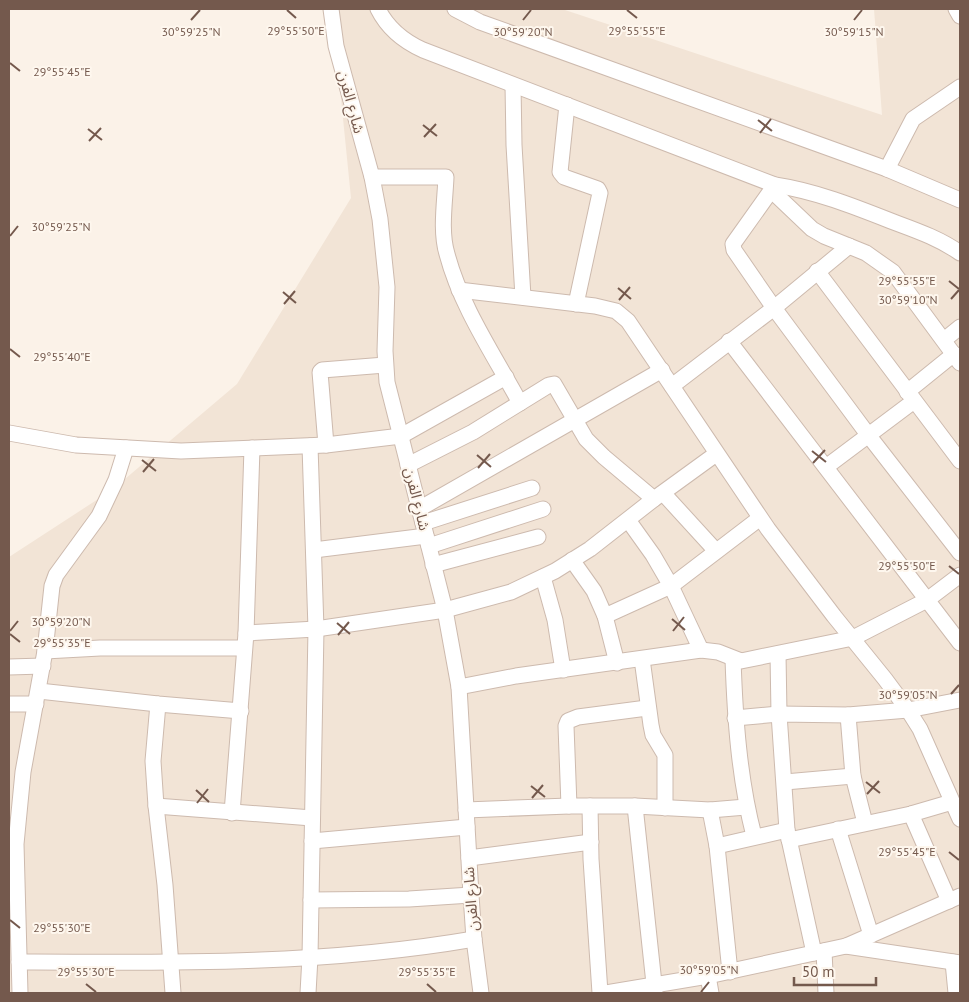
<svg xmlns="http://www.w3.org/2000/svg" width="969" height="1002" font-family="'PT Sans','Noto Sans Arabic',sans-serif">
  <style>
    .residential { fill: #f2e4d6 }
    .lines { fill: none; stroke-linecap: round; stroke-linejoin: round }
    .minor-casing { stroke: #cdbaae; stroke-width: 17 }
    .minor { stroke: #fff; stroke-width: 15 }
    .ticks { fill: none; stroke: #74594d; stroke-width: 2 }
    .labels { text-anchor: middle; stroke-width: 4; stroke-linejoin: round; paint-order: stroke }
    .street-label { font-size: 15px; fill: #74594d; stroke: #fef7ee }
    .ticks-label { font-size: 12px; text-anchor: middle; fill: #74594d; stroke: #fef7ee; stroke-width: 4; stroke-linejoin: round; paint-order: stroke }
  </style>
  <rect width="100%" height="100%" fill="#fbf2e8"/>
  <polygon class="residential" points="332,9 562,9 882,115 874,9 960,9 960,993 9,993 9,557 112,490 237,384 351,198"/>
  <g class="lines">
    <defs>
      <g id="minor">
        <polyline points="331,9 336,46 372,177 380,219 387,287 385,351 387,382 445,610 459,687 471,895 474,939 481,993"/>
        <path d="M378,9C388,29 403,41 423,50L775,185C815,191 853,206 891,221C915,230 939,238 960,253"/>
        <polyline points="455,9 480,22 887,169 960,200"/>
        <polyline points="956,9 960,16"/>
        <polyline points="513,85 514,145 523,297"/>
        <polyline points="567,105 560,172 564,177 598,189 600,193 576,304"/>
        <polyline points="887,169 913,119 960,87"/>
        <path d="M372,177H446C445,202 440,231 447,254C461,307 494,355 520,403"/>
        <polyline points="775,185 733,244 734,250 774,308 869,436 960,553"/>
        <polyline points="771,190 812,229 824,236 866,253 893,272 960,363"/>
        <polyline points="817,271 960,461"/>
        <polyline points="459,290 595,306 616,311 628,321 768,529 834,616 885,679 908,710 920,729 960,819"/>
        <polyline points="944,340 960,327"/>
        <polyline points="729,341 960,643"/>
        <polyline points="672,386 774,308 849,246"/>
        <polyline points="907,392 954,354"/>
        <polyline points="9,433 76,445 181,451 326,445 401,436 506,377"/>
        <polyline points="326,445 320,372 322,370 385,365"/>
        <polyline points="408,465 473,432 549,385 554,384 586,439 604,457 654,499"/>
        <polyline points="826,467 914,401"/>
        <polyline points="663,493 716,551"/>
        <polyline points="419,509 662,370"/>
        <polyline points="628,520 653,555 671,586 701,650"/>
        <polyline points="423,523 532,488"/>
        <polyline points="429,546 543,509"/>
        <polyline points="314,550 426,536"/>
        <polyline points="572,560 594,591 605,616 617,663"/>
        <polyline points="433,565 538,537"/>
        <polyline points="543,577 555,620 563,670"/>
        <polyline points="605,616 671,586 760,518"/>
        <polyline points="246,633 316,629 445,610 511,592 555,571 590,549 654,499 716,454"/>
        <polyline points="45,651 100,648 244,648"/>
        <polyline points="778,654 779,714 787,830 814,953"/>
        <polyline points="642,659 651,725 653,735 665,755 665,808"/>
        <path d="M733,659C735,718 739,778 754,836"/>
        <polyline points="9,667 43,666"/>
        <polyline points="459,687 516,676 701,650 718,652 741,661 853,638 927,600 960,575"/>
        <polyline points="39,691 158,704 241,711"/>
        <polyline points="9,704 36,704"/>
        <polyline points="158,704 153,761 156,806 165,885 173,993"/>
        <polyline points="848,715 853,776 865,823"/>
        <polyline points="735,718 779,714 848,715 908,710 960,700"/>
        <polyline points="785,782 853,776"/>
        <polyline points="156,806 312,818"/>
        <polyline points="569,806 566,726 568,721 578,717 647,708"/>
        <polyline points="590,806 591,859 600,993"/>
        <polyline points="635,806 655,993"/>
        <polyline points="466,810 569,806 635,806 710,810 746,807"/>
        <polyline points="710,810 717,846 730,972"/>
        <polyline points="232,813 246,633 252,448"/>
        <polyline points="911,814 949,901"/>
        <polyline points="838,829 871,935"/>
        <polyline points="789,840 911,814 952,802"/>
        <polyline points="312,841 467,827"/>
        <polyline points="717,846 787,830"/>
        <polyline points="469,858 591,842"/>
        <polyline points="311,900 409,899 471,895"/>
        <polyline points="846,946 960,963"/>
        <polyline points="824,951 826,993"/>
        <path d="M19,962C170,963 324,965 474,939"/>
        <polyline points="953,962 956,993"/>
        <polyline points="708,976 711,993"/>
        <polyline points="20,993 16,844 23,772 45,651 52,586 56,575 99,516 116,480 126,448"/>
        <polyline points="308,993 310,957 316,629 310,446"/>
        <polyline points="606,993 708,976 846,946 960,896"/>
      </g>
    </defs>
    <use href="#minor" class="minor-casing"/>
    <use href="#minor" class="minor"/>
  </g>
  <path class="ticks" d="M287,10L296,18M627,10L637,18M191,20L200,10M523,20L531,10M854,20L862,10M10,63L20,71M758,120L772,131M423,125L437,136M88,129L102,140M760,133L771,119M424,137L436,124M89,141L101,128M10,236L18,226M949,281L959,289M618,288L631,299M283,292L296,303M951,299L959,290M619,300L630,287M284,304L295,291M10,349L20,357M812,451L826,462M477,455L491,467M142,460L156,471M813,463L825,450M478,468L490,454M143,472L154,459M949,566L959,574M672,619L685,630M337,623L350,634M10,631L18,621M673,631L684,617M10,634L20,642M338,635L349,622M951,694L959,685M866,782L880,793M531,786L545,797M196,790L209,802M867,794L879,781M532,798L543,785M197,803L208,789M949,852L959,860M10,920L20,928M86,984L96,992M427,984L436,992M701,992L709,982"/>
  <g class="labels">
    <g class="street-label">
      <text transform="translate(351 102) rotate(75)" y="5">شارع الفرن</text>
      <text transform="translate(417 499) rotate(76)" y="5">شارع الفرن</text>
      <text transform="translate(471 899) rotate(-94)" y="5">شارع الفرن</text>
    </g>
  </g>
  <g class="ticks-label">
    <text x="296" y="35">29°55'50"E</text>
    <text x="637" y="35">29°55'55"E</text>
    <text x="191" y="36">30°59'25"N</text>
    <text x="523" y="36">30°59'20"N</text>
    <text x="854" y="36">30°59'15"N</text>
    <text x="62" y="76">29°55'45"E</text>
    <text x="61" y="231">30°59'25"N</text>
    <text x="907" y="285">29°55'55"E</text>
    <text x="908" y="304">30°59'10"N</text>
    <text x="62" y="361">29°55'40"E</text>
    <text x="907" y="570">29°55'50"E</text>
    <text x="61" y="626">30°59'20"N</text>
    <text x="62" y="647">29°55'35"E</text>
    <text x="908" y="699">30°59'05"N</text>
    <text x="907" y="856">29°55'45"E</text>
    <text x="62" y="932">29°55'30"E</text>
    <text x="709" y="974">30°59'05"N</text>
    <text x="86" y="976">29°55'30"E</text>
    <text x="427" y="976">29°55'35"E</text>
  </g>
  <rect width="969" height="1002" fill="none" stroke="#74594d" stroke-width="20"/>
  <path d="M794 977v8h82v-8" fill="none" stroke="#74594d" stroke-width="2.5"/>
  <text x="802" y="977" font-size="15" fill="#74594d" stroke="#fef7ee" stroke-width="4" paint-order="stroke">50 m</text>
</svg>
